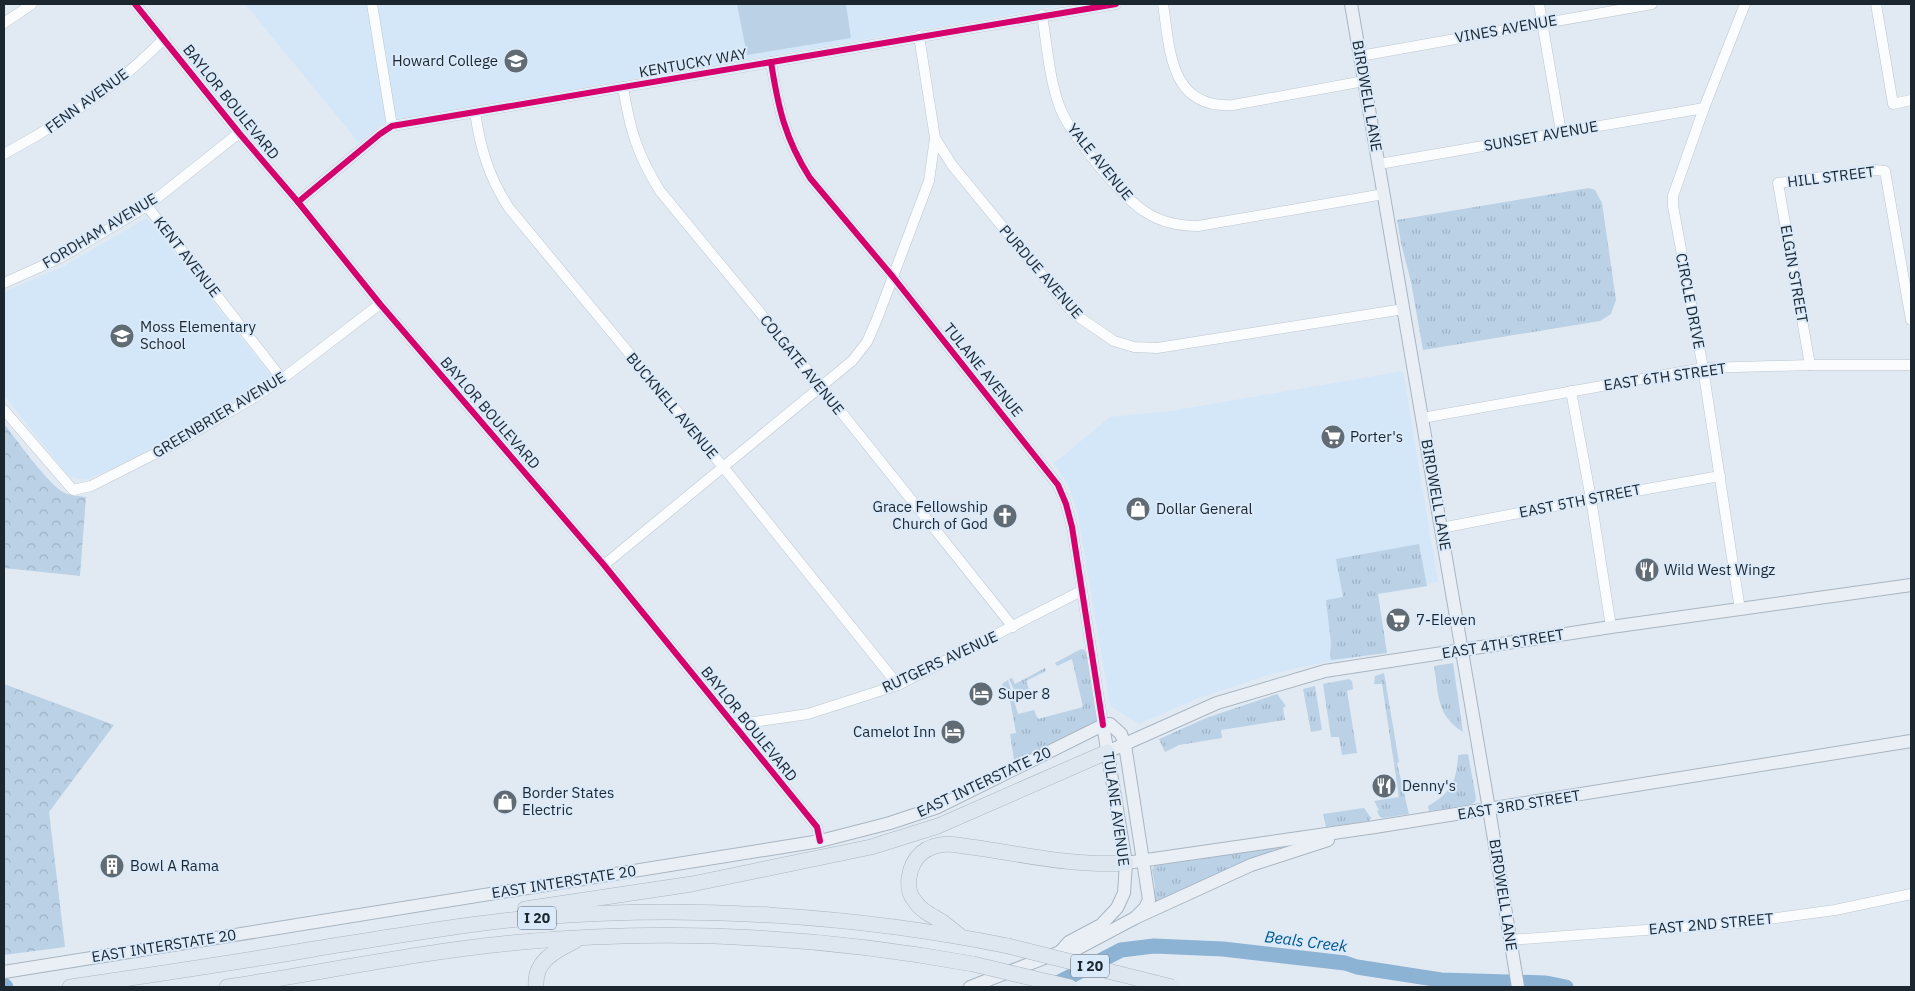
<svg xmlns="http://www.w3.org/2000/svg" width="1915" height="991" font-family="'IBM Plex Sans',sans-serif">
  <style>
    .built { fill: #d4e7f8 }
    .grass { fill: url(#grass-tufts) }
    .forest { fill: url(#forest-crowns) }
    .green { fill: #bad1e6 }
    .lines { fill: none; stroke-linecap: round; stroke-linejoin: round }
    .river { stroke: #8db3d4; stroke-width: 15 }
    .minor-casing { stroke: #bdc6cf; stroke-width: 11 }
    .major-casing { stroke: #a8b5c1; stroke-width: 14 }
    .highway-casing { stroke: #a8b5c1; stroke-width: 16 }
    .minor { stroke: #fafcfd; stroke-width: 10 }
    .major { stroke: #eaeff5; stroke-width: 12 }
    .highway { stroke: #dee7ef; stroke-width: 15 }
    .highway-bridge-casing { stroke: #a8b5c1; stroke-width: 16; stroke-linecap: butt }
    .highway-bridge { stroke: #dee7ef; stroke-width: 15 }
    .cycleway-casing { stroke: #daeafa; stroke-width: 9 }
    .cycleway { stroke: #d6006c; stroke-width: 6 }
    .labels { text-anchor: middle; stroke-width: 4; stroke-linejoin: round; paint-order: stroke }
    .shield { fill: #daeafa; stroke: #54616c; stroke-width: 1 }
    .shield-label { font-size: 14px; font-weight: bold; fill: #1b262f }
    .street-label { font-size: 15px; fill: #1b262f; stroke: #daeafa }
    .poi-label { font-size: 15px; fill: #1b262f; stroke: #daeafa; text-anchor: start }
    .water-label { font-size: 16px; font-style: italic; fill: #00578d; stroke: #daeafa }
  </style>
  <defs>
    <pattern id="grass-tufts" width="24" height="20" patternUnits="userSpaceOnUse" patternTransform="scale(1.25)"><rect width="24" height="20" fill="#bad1e6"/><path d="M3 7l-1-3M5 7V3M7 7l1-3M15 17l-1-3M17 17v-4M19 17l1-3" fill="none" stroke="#9fb3c6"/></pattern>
    <pattern id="forest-crowns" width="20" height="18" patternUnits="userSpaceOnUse" patternTransform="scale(1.25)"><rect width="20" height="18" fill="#bad1e6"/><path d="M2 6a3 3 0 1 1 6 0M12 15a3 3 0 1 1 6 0" fill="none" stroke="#9fb3c6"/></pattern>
  </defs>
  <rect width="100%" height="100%" fill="#e1eaf3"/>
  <g class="built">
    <polygon points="245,4 1073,4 407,118 380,126 359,143"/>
    <polygon points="147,218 274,379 124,464 85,480 68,476 4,395 4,292 62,267"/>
    <polygon points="1403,371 1438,582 1376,592 1386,652 1306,666 1265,676 1196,699 1139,724 1110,706 1077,510 1069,488 1054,463 1110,417 1171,411"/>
  </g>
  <g class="grass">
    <polygon points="1589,188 1595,190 1602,203 1616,300 1611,314 1600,321 1423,350 1411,282 1401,243 1397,220"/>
    <polygon points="1419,544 1427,586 1378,594 1387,653 1331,660 1330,655 1331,643 1326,600 1343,597 1336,559"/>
    <polygon points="1081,649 1085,650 1086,653 1098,718 1097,722 1016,763 1014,760 1010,734 1016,733 1008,689 1003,690 1002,684 1008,680 1018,714 1034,710 1038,719 1083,707 1072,659 1057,666 1055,663"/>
    <path d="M1453,663L1463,732C1436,715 1439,695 1434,666Z"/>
    <polygon points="1045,668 1046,671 1026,681 1029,689 1015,692 1009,679 1012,678 1015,684"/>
    <polygon points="1384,673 1399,762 1397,763 1409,814 1383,818 1380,817 1377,811 1379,810 1374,801 1399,797 1382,684 1374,684 1375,676"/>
    <polygon points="1349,679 1352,681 1353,689 1347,691 1357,753 1342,755 1339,737 1331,737 1323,684"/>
    <polygon points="1315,686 1322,730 1311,732 1303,689"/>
    <polygon points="1277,694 1286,706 1283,708 1285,720 1221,730 1222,738 1179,745 1165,752 1159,739 1206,718"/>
    <path d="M1468,754L1476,798L1475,802L1471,805L1429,811L1428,806C1451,793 1457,781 1458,755Z"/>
    <polygon points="1364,808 1371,818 1369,821 1326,827 1323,814"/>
    <polygon points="1294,845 1153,905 1155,886 1152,870 1154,866"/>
  </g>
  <g class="forest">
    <path d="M4,424C17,440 47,483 63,492C70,496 78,496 86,497L80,576L4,568Z"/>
    <polygon points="4,684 114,725 49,812 65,947 4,955"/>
  </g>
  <polygon class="green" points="737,4 846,4 851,38 747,55"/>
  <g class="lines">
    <g class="river">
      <polyline points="4,985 6,987"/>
      <polyline points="1050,987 1121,950 1154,946 1223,949 1345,963 1357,967 1441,980 1546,983 1566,987"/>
    </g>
    <defs>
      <g id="minor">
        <polyline points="135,4 239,133 298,202 380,304 604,565 817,827 820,841"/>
        <polyline points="372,4 392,126"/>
        <path d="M1163,4C1170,51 1170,109 1233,105L1364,81"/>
        <polyline points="1539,4 1561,132"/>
        <polyline points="1876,4 1893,104 1911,100"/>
        <path d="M1042,15C1047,45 1049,77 1059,105C1068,132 1122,198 1147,213C1163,223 1179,226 1198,226L1384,194"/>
        <polyline points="4,23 32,4"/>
        <polyline points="919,36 935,138 952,165 1073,313 1114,341 1134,347 1157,348 1404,309"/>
        <polyline points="1360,56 1652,4"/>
        <path d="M771,62C778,107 785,139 810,178L893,277L1058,485L1066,504L1072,527L1103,725"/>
        <path d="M623,87C630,130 637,154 660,191L822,388L1013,627"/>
        <path d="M475,112C480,147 489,178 509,208L724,468L898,685"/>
        <path d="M4,154C45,132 84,107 121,78C136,66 150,52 164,39"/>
        <polyline points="1379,164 1704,108"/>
        <polyline points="298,202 380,134 392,126 1116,4"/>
        <polyline points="147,206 282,379"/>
        <polyline points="4,283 62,257 147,206 239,133"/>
        <polyline points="1810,365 1778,183 1874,170 1885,171 1911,320"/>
        <polyline points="1571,391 1591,499 1611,627"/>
        <polyline points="4,410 73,490 91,486 176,443 255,397 282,379 380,304"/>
        <polyline points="1422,418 1703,368 1810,365 1911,365"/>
        <polyline points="1441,528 1591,499 1720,476"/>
        <polyline points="604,565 852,361 867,342 877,319 929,181 935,138"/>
        <polyline points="1740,610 1703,368 1673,206 1673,196 1704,108 1745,4"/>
        <polyline points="733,725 808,714 898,685 1081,591"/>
        <polyline points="1509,940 1740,923 1835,910 1911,894"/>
      </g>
      <g id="major">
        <polyline points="1351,4 1489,809 1518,987"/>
        <polyline points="1107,752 1217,703 1325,671 1611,627 1911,585"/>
        <polyline points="1126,863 1375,827 1911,741"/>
        <polyline points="1060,952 1069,942 1101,925 1117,908 1124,893 1126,863 1103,725"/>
        <polyline points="4,972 820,841 890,823 938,807 1103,725 1110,724 1121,734 1125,745 1148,893 1149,900 1145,908 1135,918"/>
        <polyline points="970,987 1060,952 1071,952 1135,918 1251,865 1328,840"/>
      </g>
      <g id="highway">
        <polyline points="525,909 692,884 871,847 938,826 1107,752"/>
        <path d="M960,936C954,931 948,926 941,921C931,915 921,911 914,900C909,894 908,886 909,878C912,856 926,845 948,844C1006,850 1066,867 1126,863"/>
        <path d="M70,987C151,975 233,963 314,949C389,937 464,924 540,917C694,905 856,915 1008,946"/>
        <path d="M227,987C325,972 422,951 522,942C671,928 825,937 973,964"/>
        <path d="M536,987C534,961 555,951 575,941"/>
      </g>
    </defs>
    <use href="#minor" class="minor-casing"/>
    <use href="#major" class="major-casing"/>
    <use href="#highway" class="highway-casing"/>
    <use href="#minor" class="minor"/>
    <use href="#major" class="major"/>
    <use href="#highway" class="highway"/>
    <defs>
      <g id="highway-bridge">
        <polyline points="1008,946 1172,987"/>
        <polyline points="973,964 1070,987"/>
      </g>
    </defs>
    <use href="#highway-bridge" class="highway-bridge-casing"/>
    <use href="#highway-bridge" class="highway-bridge"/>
    <defs>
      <g id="cycleway">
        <polyline points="135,4 239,133 298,202 380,304 604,565 817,827 820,841"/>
        <path d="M771,62C778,107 785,139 810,178L893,277L1058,485L1066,504L1072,527L1103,725"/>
        <polyline points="298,202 380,134 392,126 1116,4"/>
      </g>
    </defs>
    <use href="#cycleway" class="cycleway-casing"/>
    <use href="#cycleway" class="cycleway"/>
  </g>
  <defs>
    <symbol id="university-disc" viewBox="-11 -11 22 22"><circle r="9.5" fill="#606b74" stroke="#daeafa"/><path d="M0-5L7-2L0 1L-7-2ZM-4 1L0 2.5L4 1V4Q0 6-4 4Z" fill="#fff"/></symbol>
    <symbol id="school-disc" viewBox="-11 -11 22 22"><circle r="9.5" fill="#606b74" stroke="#daeafa"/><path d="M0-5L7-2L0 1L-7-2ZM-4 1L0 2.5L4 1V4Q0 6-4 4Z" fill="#fff"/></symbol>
    <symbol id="supermarket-disc" viewBox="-11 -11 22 22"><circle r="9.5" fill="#606b74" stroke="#daeafa"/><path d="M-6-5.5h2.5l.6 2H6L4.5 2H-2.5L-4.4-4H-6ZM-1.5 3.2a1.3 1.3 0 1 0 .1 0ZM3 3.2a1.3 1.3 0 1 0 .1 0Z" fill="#fff"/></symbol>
    <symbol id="shop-disc" viewBox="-11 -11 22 22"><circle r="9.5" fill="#606b74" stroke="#daeafa"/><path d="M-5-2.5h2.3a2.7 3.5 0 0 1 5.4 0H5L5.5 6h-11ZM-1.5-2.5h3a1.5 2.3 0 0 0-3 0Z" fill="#fff"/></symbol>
    <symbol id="church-disc" viewBox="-11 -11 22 22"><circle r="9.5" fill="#606b74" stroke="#daeafa"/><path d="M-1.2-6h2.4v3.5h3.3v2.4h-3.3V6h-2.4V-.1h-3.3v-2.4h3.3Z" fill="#fff"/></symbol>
    <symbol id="restaurant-disc" viewBox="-11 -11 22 22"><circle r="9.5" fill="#606b74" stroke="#daeafa"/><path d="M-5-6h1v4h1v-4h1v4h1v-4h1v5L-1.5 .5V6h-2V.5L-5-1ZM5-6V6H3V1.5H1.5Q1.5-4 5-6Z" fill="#fff"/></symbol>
    <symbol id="hotel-disc" viewBox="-11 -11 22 22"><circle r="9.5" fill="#606b74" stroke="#daeafa"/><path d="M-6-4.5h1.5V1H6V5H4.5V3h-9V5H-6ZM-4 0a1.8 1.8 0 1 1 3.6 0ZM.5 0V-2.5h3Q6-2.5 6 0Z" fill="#fff"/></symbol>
    <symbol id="building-disc" viewBox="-11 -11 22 22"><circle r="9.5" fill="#606b74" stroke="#daeafa"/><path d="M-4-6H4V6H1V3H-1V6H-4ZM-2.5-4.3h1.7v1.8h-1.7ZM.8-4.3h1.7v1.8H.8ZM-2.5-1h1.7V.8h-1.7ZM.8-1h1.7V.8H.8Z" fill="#fff"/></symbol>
  </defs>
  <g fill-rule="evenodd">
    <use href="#university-disc" x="502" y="47" width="28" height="28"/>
    <use href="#school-disc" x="108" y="322" width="28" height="28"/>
    <use href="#supermarket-disc" x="1319" y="423" width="28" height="28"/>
    <use href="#shop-disc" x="1124" y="495" width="28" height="28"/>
    <use href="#church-disc" x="991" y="502" width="28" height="28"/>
    <use href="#restaurant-disc" x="1633" y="556" width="28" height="28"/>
    <use href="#supermarket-disc" x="1384" y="606" width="28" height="28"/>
    <use href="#hotel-disc" x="967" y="680" width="28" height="28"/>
    <use href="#hotel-disc" x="939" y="718" width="28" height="28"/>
    <use href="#restaurant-disc" x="1370" y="772" width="28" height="28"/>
    <use href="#shop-disc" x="491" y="788" width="28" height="28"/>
    <use href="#building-disc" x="98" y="852" width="28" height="28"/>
  </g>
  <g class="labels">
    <g class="shield">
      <rect x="518" y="906.5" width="38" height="23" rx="4"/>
      <rect x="1071" y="954.5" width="38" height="23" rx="4"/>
    </g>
    <g class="shield-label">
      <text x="537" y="923">I 20</text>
      <text x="1090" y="971">I 20</text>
    </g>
    <g class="street-label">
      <text transform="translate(1506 29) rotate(-10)" y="5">VINES AVENUE</text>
      <text transform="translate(693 63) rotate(-10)" y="5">KENTUCKY WAY</text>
      <text transform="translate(1367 96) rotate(80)" y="5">BIRDWELL LANE</text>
      <text transform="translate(87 101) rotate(-36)" y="5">FENN AVENUE</text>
      <text transform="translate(231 102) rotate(51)" y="5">BAYLOR BOULEVARD</text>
      <text transform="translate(1541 136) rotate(-10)" y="5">SUNSET AVENUE</text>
      <text transform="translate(1100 162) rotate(51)" y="5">YALE AVENUE</text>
      <text transform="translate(1831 177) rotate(-7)" y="5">HILL STREET</text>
      <text transform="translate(100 231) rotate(-31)" y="5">FORDHAM AVENUE</text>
      <text transform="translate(187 257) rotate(52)" y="5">KENT AVENUE</text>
      <text transform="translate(1041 272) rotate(49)" y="5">PURDUE AVENUE</text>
      <text transform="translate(1794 274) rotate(80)" y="5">ELGIN STREET</text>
      <text transform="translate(1690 301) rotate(79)" y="5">CIRCLE DRIVE</text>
      <text transform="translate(802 365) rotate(51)" y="5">COLGATE AVENUE</text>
      <text transform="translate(983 370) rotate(51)" y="5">TULANE AVENUE</text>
      <text transform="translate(1665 377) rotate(-8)" y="5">EAST 6TH STREET</text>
      <text transform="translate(672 406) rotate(50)" y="5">BUCKNELL AVENUE</text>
      <text transform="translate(490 413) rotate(49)" y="5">BAYLOR BOULEVARD</text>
      <text transform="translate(219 415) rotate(-31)" y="5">GREENBRIER AVENUE</text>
      <text transform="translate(1436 495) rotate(80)" y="5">BIRDWELL LANE</text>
      <text transform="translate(1580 501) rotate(-11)" y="5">EAST 5TH STREET</text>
      <text transform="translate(1503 644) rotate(-9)" y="5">EAST 4TH STREET</text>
      <text transform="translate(940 662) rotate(-25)" y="5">RUTGERS AVENUE</text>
      <text transform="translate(749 724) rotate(51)" y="5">BAYLOR BOULEVARD</text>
      <text transform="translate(984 782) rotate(-25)" y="5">EAST INTERSTATE 20</text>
      <text transform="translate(1519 805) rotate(-9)" y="5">EAST 3RD STREET</text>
      <text transform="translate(1116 809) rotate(82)" y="5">TULANE AVENUE</text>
      <text transform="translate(564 882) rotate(-9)" y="5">EAST INTERSTATE 20</text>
      <text transform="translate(1503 895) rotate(81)" y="5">BIRDWELL LANE</text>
      <text transform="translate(1711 924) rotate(-5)" y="5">EAST 2ND STREET</text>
      <text transform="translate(164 946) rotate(-9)" y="5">EAST INTERSTATE 20</text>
    </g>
    <g class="poi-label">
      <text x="498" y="66" text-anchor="end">Howard College</text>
      <text x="140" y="332">Moss Elementary<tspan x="140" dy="17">School</tspan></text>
      <text x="1350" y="442">Porter's</text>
      <text x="988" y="512" text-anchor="end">Grace Fellowship<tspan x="988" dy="17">Church of God</tspan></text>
      <text x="1156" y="514">Dollar General</text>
      <text x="1664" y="575">Wild West Wingz</text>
      <text x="1416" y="625">7-Eleven</text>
      <text x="998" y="699">Super 8</text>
      <text x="936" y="737" text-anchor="end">Camelot Inn</text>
      <text x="1402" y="791">Denny's</text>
      <text x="522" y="798">Border States<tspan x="522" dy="17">Electric</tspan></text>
      <text x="130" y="871">Bowl A Rama</text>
    </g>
    <g class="water-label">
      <text transform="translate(1306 941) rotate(7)" y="6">Beals Creek</text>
    </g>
  </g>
  <rect width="1915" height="991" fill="none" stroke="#1b262f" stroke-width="10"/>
</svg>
